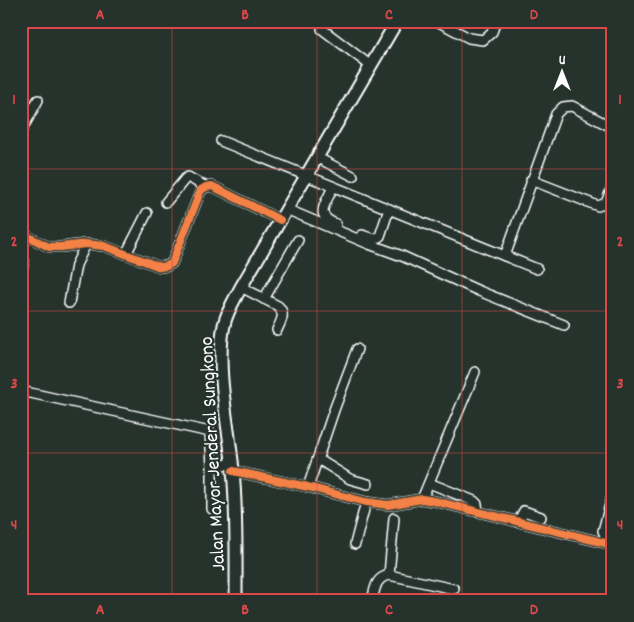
<svg xmlns="http://www.w3.org/2000/svg" width="634" height="622" font-family="Dekko,sans-serif">
  <style>
    .lines { fill: none; stroke-linecap: round; stroke-linejoin: round }
    .minor-casing { stroke: #fff; stroke-width: 12 }
    .major-casing { stroke: #fff; stroke-width: 15 }
    .minor { stroke: #26332d; stroke-width: 9 }
    .major { stroke: #26332d; stroke-width: 11 }
    .cycleway-casing { stroke: #26332d; stroke-width: 11 }
    .cycleway { stroke: #f48246; stroke-width: 8 }
    .grid { fill: none; stroke: #dc4848; stroke-width: 1; stroke-opacity: 0.55 }
    .labels { text-anchor: middle; stroke-width: 4.5; stroke-linejoin: round; paint-order: stroke }
    .street-label { font-size: 20px; fill: #fff; stroke: #26332d }
    .neatline { fill: none; stroke: #dc4848; stroke-width: 2 }
    .grid-label { font-size: 16px; text-anchor: middle; font-weight: bold; fill: #dc4848 }
  </style>
  <rect width="100%" height="100%" fill="#26332d"/>
  <filter id="ink" filterUnits="userSpaceOnUse"><feTurbulence type="fractalNoise" baseFrequency=".02" numOctaves="2"/><feDisplacementMap in="SourceGraphic" scale="10" xChannelSelector="R" yChannelSelector="G"/><feConvolveMatrix kernelMatrix="1 2 1 2 8 2 1 2 1" color-interpolation-filters="sRGB"/></filter>
  <g filter="url(#ink)">
    <g class="lines">
      <defs>
        <g id="minor">
          <polyline points="437,21 469,38 483,40 492,32 496,21"/>
          <polyline points="322,29 371,66"/>
          <polyline points="21,131 38,100"/>
          <polyline points="221,141 537,269"/>
          <polyline points="318,158 353,176"/>
          <polyline points="531,180 598,206 606,203 613,185"/>
          <path d="M333,187C326,204 313,215 336,224"/>
          <polyline points="166,202 185,179 188,177 206,187"/>
          <polyline points="286,209 369,244 402,256 479,291 564,325"/>
          <polyline points="21,233 49,247 61,247 86,244 104,246 160,267 167,266 172,263 201,190 206,187 212,186 280,220"/>
          <path d="M362,235C368,237 374,241 380,236L389,209"/>
          <polyline points="126,254 147,213"/>
          <polyline points="505,256 556,114 563,107 572,106 613,128"/>
          <polyline points="21,257 24,261 21,272"/>
          <path d="M241,287L278,306C286,314 281,321 277,330"/>
          <polyline points="264,299 298,240"/>
          <polyline points="69,303 76,265 86,244"/>
          <polyline points="21,391 210,432 212,466 212,509"/>
          <polyline points="318,459 350,479 368,484"/>
          <polyline points="212,466 232,464"/>
          <polyline points="233,471 308,487 366,502 388,505 422,499 434,501 613,545"/>
          <polyline points="429,483 474,501 477,504 478,512"/>
          <polyline points="308,487 334,410 357,349"/>
          <polyline points="613,493 603,531 606,537 613,538"/>
          <polyline points="422,499 475,372"/>
          <polyline points="518,522 524,511 541,517"/>
          <polyline points="355,544 366,502"/>
          <polyline points="389,575 454,589"/>
          <path d="M372,601C375,589 375,578 389,575L394,518"/>
        </g>
        <path id="major" d="M236,601C236,558 237,513 233,470C229,427 215,367 224,325C227,311 235,299 241,287L397,21"/>
      </defs>
      <use href="#minor" class="minor-casing"/>
      <use href="#major" class="major-casing"/>
      <use href="#minor" class="minor"/>
      <use href="#major" class="major"/>
      <defs>
        <g id="cycleway">
          <polyline points="21,233 49,247 61,247 86,244 104,246 160,267 167,266 172,263 201,190 206,187 212,186 280,220"/>
          <polyline points="233,471 308,487 366,502 388,505 422,499 434,501 613,545"/>
        </g>
      </defs>
      <use href="#cycleway" class="cycleway-casing"/>
      <use href="#cycleway" class="cycleway"/>
    </g>
  </g>
  <path class="grid" d="M172,21V601M317,21V601M462,21V601M21,169H613M21,311H613M21,453H613"/>
  <g class="labels">
    <g class="street-label">
      <text transform="translate(211 454) rotate(-93)" y="7">Jalan Mayor Jenderal Sungkono</text>
    </g>
  </g>
  <rect width="634" height="622" fill="none" stroke="#26332d" stroke-width="55"/>
  <g transform="translate(562 72)" stroke="#26332d" stroke-width="4" paint-order="stroke">
  <path d="M0-4L9 19L0 12L-9 19Z" fill="#ffffff"/>
  <text y="-8" font-size="14" font-weight="bold" text-anchor="middle" fill="#ffffff">U</text>
  </g>
  <rect x="28" y="28" width="578" height="566" class="neatline"/>
  <g class="grid-label">
    <text x="100" y="19">A</text>
    <text x="245" y="19">B</text>
    <text x="389" y="19">C</text>
    <text x="534" y="19">D</text>
    <text x="14" y="104">1</text>
    <text x="620" y="104">1</text>
    <text x="14" y="246">2</text>
    <text x="620" y="246">2</text>
    <text x="14" y="388">3</text>
    <text x="620" y="388">3</text>
    <text x="14" y="529">4</text>
    <text x="620" y="529">4</text>
    <text x="100" y="614">A</text>
    <text x="245" y="614">B</text>
    <text x="389" y="614">C</text>
    <text x="534" y="614">D</text>
  </g>
</svg>
